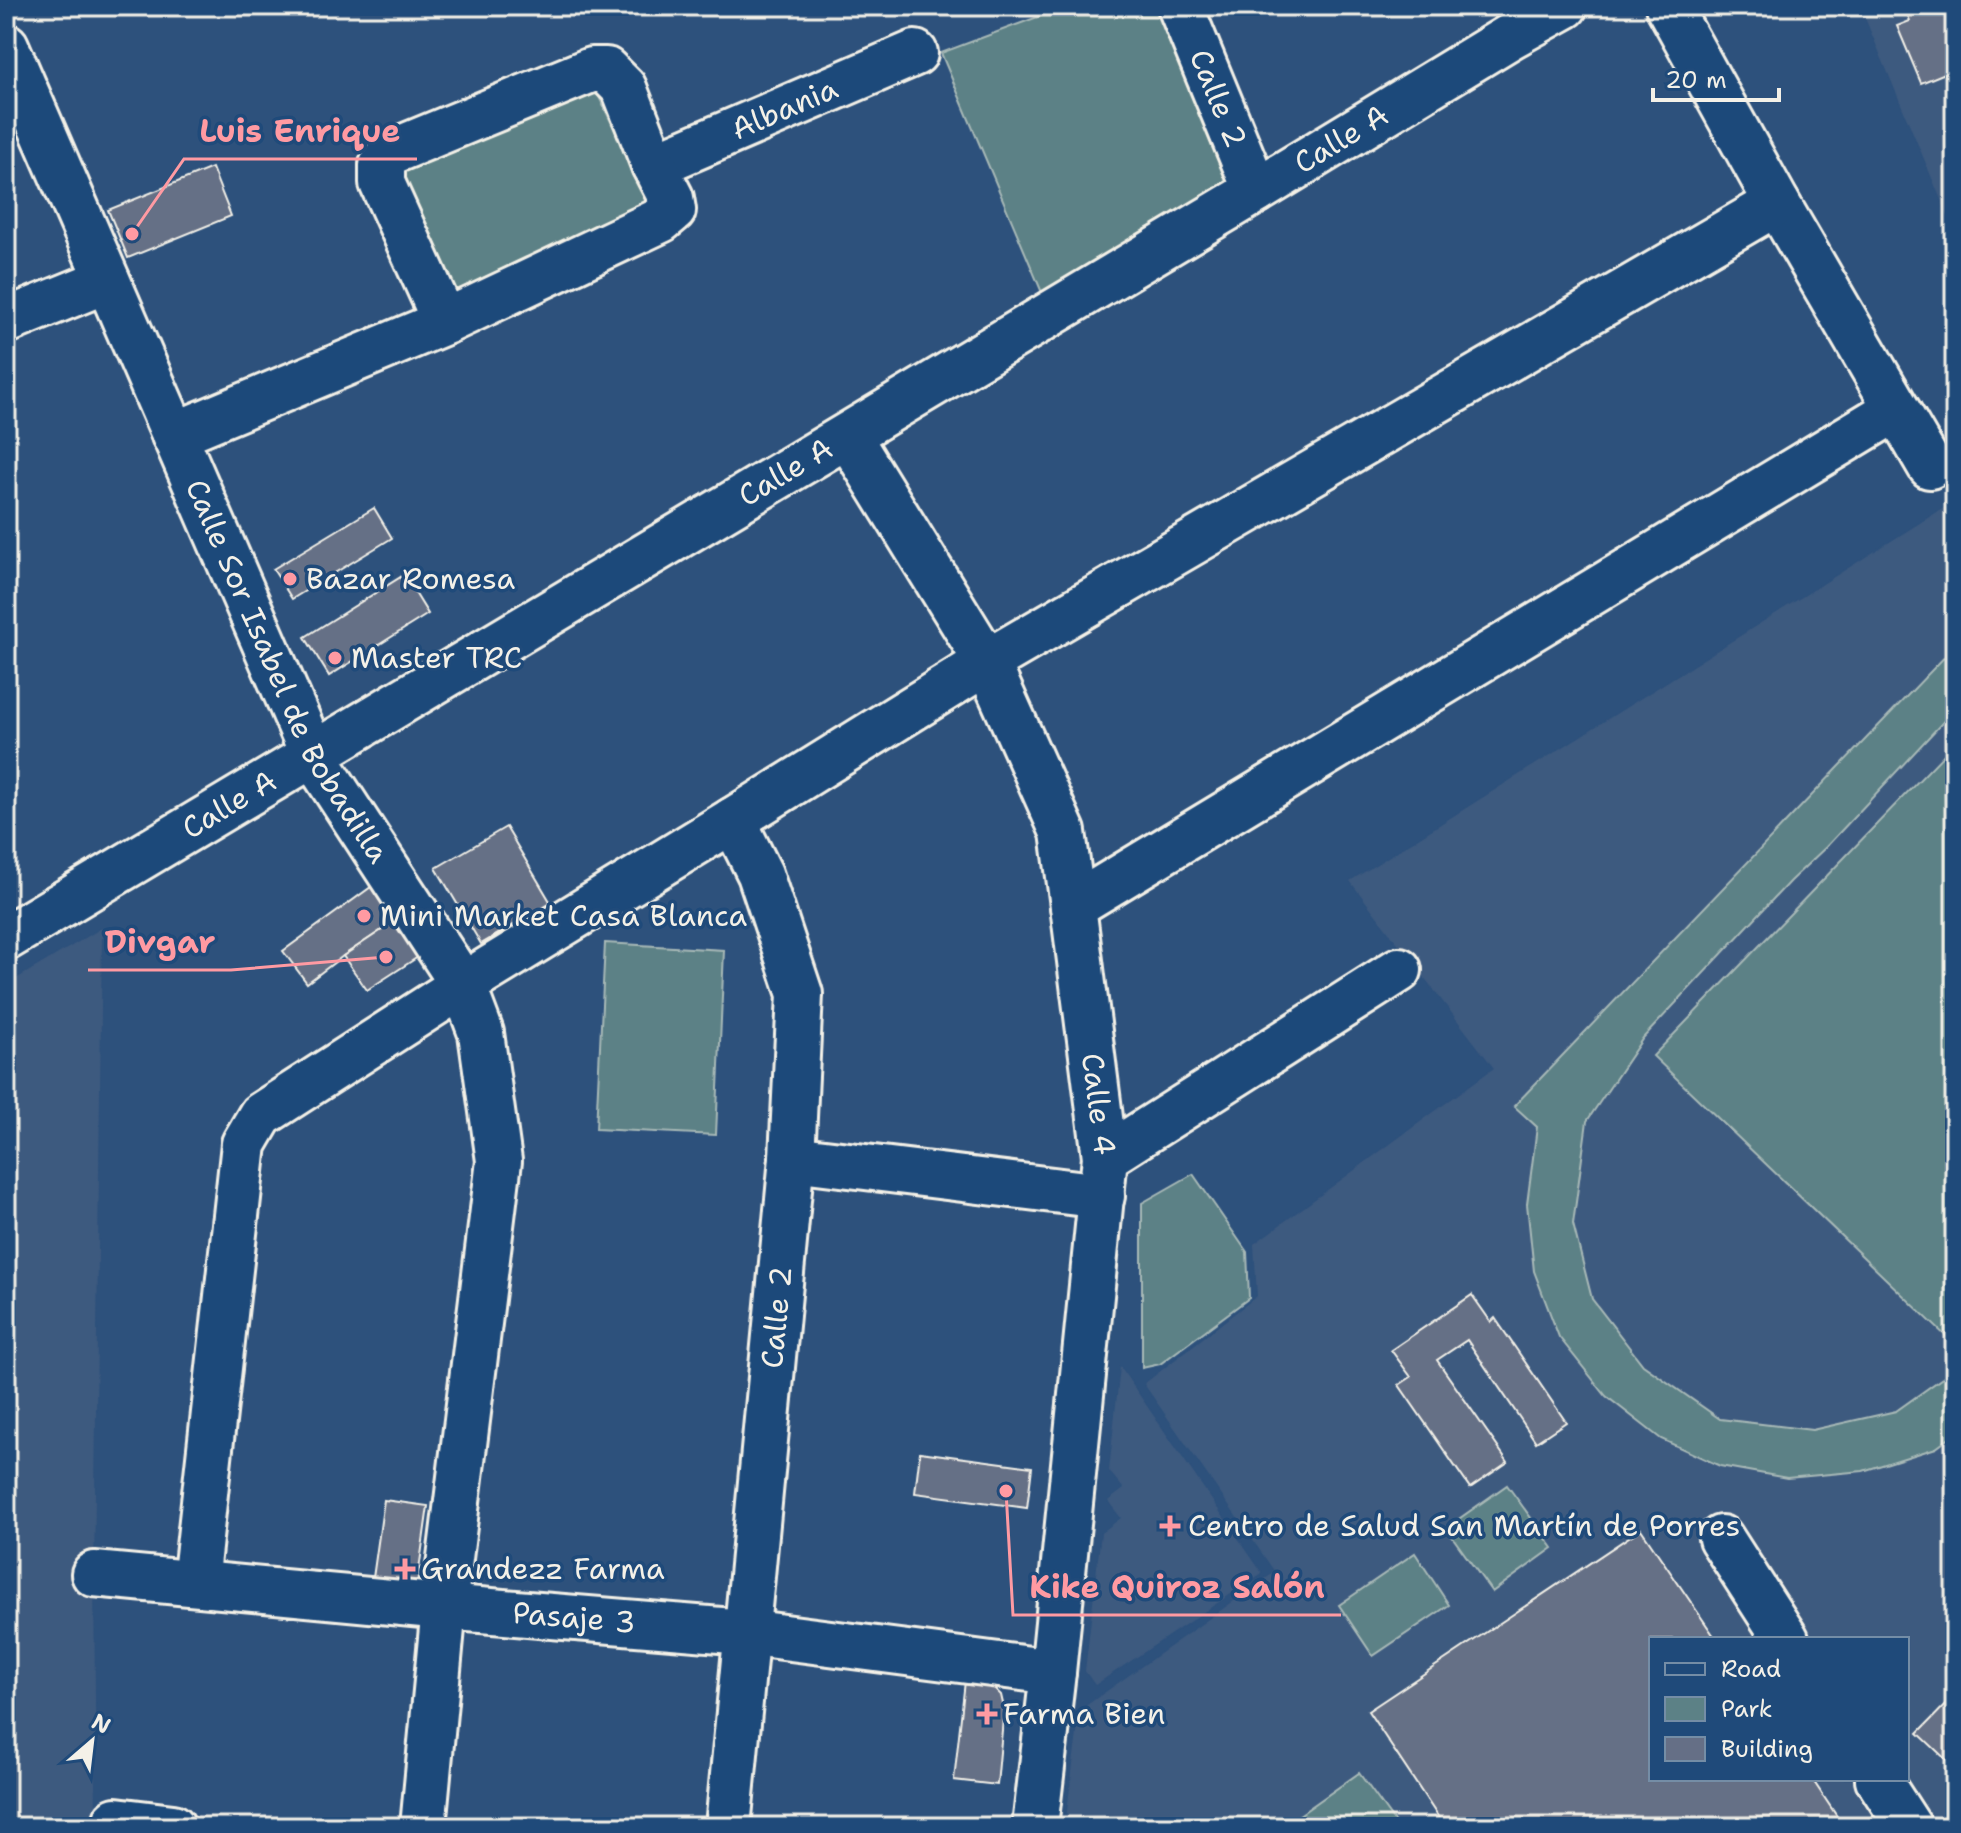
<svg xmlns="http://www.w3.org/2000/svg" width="1961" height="1833" font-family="'Shantell Sans',sans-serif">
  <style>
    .built { fill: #3e5a7f; fill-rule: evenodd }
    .green { fill: #5c8186; stroke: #a8b9b7; stroke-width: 2 }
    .building { fill: #656f86; stroke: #f4f1e8; stroke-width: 2 }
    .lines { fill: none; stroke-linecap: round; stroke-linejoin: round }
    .minor-casing { stroke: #f4f1e8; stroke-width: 50 }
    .minor { stroke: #1f4a7a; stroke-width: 44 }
    .poi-dot { fill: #ff9aa2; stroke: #1f4a7a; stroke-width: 3 }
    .labels { text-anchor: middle; stroke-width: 7; stroke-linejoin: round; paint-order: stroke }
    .street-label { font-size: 30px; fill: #f4f1e8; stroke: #1f4a7a }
    .poi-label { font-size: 30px; fill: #f4f1e8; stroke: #1f4a7a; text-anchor: start }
    .leader { fill: none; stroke: #ff9aa2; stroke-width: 3 }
    .callout-dot { fill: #ff9aa2; stroke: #1f4a7a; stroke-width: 3 }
    .callout-label { font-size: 32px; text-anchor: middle; font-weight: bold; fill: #ff9aa2; stroke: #1f4a7a; stroke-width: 7; stroke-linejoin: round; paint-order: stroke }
  </style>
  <rect width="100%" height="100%" fill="#2d517c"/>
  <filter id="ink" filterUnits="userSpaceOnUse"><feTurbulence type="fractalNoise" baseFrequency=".0125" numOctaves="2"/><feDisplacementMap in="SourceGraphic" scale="16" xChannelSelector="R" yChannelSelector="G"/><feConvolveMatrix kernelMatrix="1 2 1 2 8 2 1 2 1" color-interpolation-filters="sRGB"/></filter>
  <g filter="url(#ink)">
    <g class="built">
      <polygon points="1860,6 1955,6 1955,233"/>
      <path d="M1955,501V1827H1065L1080,1710L1275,1572L1144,1384L1257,1296L1254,1244L1494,1068L1350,881ZM1651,1639H1907V1779H1651Z"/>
      <polygon points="102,928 94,1574 96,1827 6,1827 6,985"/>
      <polygon points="1120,1367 1262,1573 1095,1685 1085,1671 1101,1533 1121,1518 1108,1501 1124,1489 1109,1471"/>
    </g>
    <g class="green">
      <polygon points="1067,6 1172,6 1239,175 1043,295 941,53"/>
      <polygon points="593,84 651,206 458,299 399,169"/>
      <polygon points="1955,646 1955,709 1826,847 1790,881 1643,1038 1587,1121 1573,1224 1592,1299 1643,1365 1720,1419 1812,1430 1896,1411 1955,1369 1955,1434 1936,1448 1863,1471 1787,1478 1720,1466 1661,1439 1606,1396 1559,1337 1534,1271 1527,1204 1537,1127 1514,1106"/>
      <polygon points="1955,743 1955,1345 1653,1056"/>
      <polygon points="605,943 724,950 716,1135 596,1129"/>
      <polygon points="1193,1174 1247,1252 1249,1298 1160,1364 1142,1368 1142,1203"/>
      <polygon points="1507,1485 1553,1548 1492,1592 1446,1528"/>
      <polygon points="1415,1553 1449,1605 1373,1656 1339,1605"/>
      <polygon points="1359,1773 1398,1827 1306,1827 1298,1816"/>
    </g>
    <g class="building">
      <polygon points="1904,6 1955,6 1955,69 1921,83 1897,26 1910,21"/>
      <polygon points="212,168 231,216 128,258 108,210"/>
      <polygon points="374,508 392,538 292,599 273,569"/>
      <polygon points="404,575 428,614 329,676 305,637"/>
      <polygon points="506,827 551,903 481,944 436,868"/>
      <polygon points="371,887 394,922 343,956 307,983 283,951"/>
      <polygon points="394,922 418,957 367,990 343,956"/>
      <polygon points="1472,1295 1491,1322 1495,1318 1566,1422 1536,1442 1467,1340 1437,1360 1508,1462 1470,1488 1399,1385 1411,1377 1391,1350"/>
      <polygon points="920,1452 1032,1467 1027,1508 915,1493"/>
      <polygon points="384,1500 428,1506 417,1584 373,1578"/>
      <polygon points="1641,1529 1716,1639 1651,1639 1651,1779 1812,1779 1844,1827 1445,1827 1368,1711"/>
      <polygon points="965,1681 990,1684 1001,1695 1004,1708 997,1785 954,1780"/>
      <polygon points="1955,1695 1955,1768 1918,1733"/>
    </g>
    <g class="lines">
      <defs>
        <g id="minor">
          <path id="s1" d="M1180,6L1256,191"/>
          <polyline points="1668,6 1777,203 1930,466"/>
          <path id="s2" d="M6,46L313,755L463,985L481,1033L499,1161L444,1607L423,1827"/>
          <path id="s3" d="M654,165L915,53"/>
          <polyline points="6,321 107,280"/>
          <polyline points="174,435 445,322 661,220 673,210 671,198 654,165 624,88 606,70 591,70 389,153 382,165 382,183 445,322"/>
          <path id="s4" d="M848,436L987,662L1063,832L1073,906L1105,1157L1053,1672L1035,1827"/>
          <polyline points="1073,906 1896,409"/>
          <path id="s5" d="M6,938L1256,191L1511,36L1565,6"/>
          <polyline points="1105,1157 1399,970"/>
          <polyline points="792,1158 1102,1196"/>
          <polyline points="1721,1538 1786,1639"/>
          <path id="s6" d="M94,1574L444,1607L745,1632L1053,1672"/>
          <polyline points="195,1583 244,1144 261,1115 463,985 733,820 987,662 1777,203"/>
          <polyline points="1878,1779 1909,1827"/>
          <polyline points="116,1820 173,1827"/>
          <path id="s7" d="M728,1827L792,1158L800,994L760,874L733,820"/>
        </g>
      </defs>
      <use href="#minor" class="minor-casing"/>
      <use href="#minor" class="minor"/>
    </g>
  </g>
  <g class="poi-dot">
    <circle cx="290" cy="579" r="8"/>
    <circle cx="335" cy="658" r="8"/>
    <circle cx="364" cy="916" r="8"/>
    <path d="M1166 1514h8v8h8v8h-8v8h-8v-8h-8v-8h8z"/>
    <path d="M401 1557h8v8h8v8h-8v8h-8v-8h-8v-8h8z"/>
    <path d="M983 1702h8v8h8v8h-8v8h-8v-8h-8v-8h8z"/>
  </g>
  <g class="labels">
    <g class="street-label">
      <text dy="10" stroke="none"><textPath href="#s1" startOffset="100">Calle 2</textPath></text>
      <text dy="10" stroke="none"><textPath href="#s3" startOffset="142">Albania</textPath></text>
      <text dy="10" stroke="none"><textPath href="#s5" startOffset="1556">Calle A</textPath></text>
      <text dy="10" stroke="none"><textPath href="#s5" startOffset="908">Calle A</textPath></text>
      <text dy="10" stroke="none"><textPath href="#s2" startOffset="686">Calle Sor Isabel de Bobadilla</textPath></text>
      <text dy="10" stroke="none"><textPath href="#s5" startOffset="260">Calle A</textPath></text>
      <text dy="10" stroke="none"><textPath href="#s4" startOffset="726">Calle 4</textPath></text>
      <text dy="10" stroke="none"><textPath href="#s7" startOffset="512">Calle 2</textPath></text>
      <text dy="10" stroke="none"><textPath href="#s6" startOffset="482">Pasaje 3</textPath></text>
    </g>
    <g class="poi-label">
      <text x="306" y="589">Bazar Romesa</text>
      <text x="351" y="668">Master TRC</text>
      <text x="380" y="926">Mini Market Casa Blanca</text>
      <text x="1188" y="1536">Centro de Salud San Martín de Porres</text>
      <text x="421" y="1579">Grandezz Farma</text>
      <text x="1003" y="1724">Farma Bien</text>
    </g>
  </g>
  <path class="leader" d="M132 234L184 159H417M386 957L231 970H88M1006 1491L1013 1615H1341"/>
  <g class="callout-dot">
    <circle cx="132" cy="234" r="8"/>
    <circle cx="386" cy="957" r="8"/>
    <circle cx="1006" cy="1491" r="8"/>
  </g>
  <g class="callout-label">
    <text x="300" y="142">Luis Enrique</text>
    <text x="160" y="953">Divgar</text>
    <text x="1177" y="1598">Kike Quiroz Salón</text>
  </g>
  <rect width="1961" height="1833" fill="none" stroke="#1f4a7a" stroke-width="32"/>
  <rect x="16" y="16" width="1929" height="1801" fill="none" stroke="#f4f1e8" stroke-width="3" filter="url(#ink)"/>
  <rect x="1649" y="1637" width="260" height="144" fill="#1f4a7a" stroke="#748da6" stroke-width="2"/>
  <rect x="1665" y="1663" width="40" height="12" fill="#1f4a7a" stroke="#748da6" stroke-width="2"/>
  <text x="1721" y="1677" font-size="24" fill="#f4f1e8">Road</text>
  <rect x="1665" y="1697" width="40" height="24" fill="#5c8186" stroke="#748da6" stroke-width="2"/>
  <text x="1721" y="1717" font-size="24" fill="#f4f1e8">Park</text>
  <rect x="1665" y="1737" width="40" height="24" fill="#656f86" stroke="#748da6" stroke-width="2"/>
  <text x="1721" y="1757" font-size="24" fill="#f4f1e8">Building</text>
  <g transform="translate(92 1741) rotate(28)" stroke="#1f4a7a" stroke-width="6" paint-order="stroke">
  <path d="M0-6L14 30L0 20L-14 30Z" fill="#f4f1e8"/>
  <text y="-12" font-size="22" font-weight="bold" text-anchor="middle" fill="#f4f1e8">N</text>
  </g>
  <path d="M1653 88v12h126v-12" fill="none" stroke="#f4f1e8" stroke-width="4"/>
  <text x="1665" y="88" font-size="24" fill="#f4f1e8" stroke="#1f4a7a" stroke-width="6" paint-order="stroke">20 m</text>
</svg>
